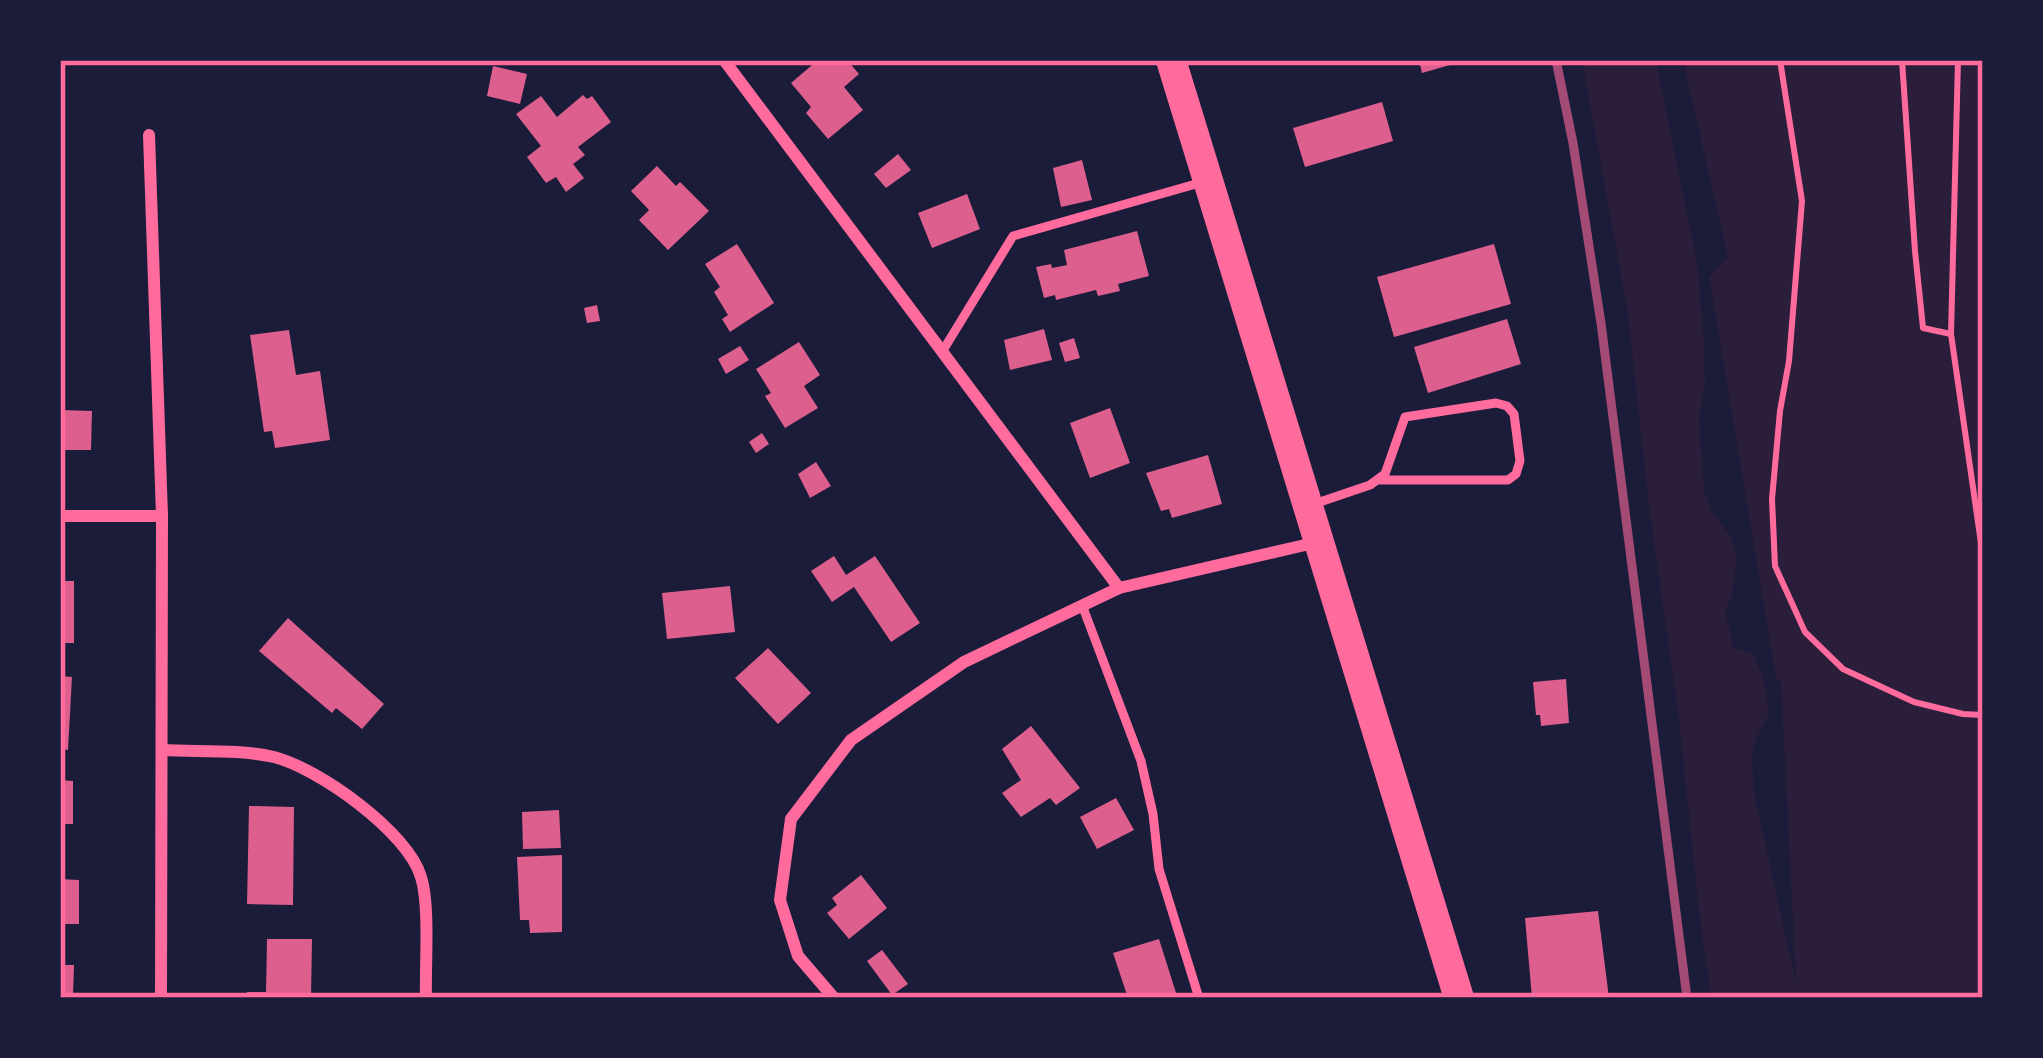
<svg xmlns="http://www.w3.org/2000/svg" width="2043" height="1058" font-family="'Fira Sans',sans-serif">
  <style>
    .green { fill: #2a1e3b }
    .building { fill: #dd5f8e }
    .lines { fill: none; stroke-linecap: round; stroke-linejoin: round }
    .path { stroke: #ff6b9d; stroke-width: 6 }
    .service { stroke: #ff6b9d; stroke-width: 9 }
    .minor { stroke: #ff6b9d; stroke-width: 12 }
    .primary { stroke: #ff6b9d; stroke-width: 30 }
    .rail { stroke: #a44b75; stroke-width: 9 }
    .neatline { fill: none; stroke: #ff6b9d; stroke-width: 4.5 }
  </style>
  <rect width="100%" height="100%" fill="#1b1b3a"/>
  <polygon class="green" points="1582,60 1656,60 1697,262 1704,339 1705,385 1699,417 1704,490 1714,516 1730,534 1737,560 1732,595 1725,611 1734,649 1752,652 1764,679 1769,714 1755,741 1752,757 1754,792 1796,983 1781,682 1776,680 1709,277 1728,258 1683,60 1983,60 1983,998 1711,998 1698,904 1679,719 1649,507 1628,315"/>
  <g class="building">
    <polygon points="818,60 847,60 859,74 844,87 863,110 828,139 806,113 811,107 791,83"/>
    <polygon points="1419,60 1464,60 1464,61 1422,73"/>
    <polygon points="493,66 527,74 520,104 487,96"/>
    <polygon points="583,95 587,99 592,96 611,122 578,147 585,155 573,164 584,178 566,192 556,177 546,183 527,157 541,146 516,114 541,96 557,117"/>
    <polygon points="1382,102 1393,141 1305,167 1293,128"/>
    <polygon points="898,154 911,170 886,188 874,174"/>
    <polygon points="1082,160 1092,200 1061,207 1053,168"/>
    <polygon points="657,166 676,186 680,182 709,211 668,250 639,220 649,210 631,191"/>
    <polygon points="967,194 980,229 932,248 918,213"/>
    <polygon points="1137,231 1149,276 1118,284 1120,291 1098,296 1096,290 1056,300 1055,295 1044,298 1036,267 1051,264 1052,268 1067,265 1064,250"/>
    <polygon points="737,244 774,303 730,332 722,319 728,315 714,292 720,287 705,264"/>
    <polygon points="1494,244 1511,304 1394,337 1377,277"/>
    <polygon points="597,305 600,321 587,323 584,308"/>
    <polygon points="1507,319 1521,364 1428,393 1414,347"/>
    <polygon points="1044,329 1052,360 1010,370 1004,340"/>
    <polygon points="289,330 296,375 320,371 330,440 275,448 272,431 264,432 250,335"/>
    <polygon points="1074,338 1080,358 1065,362 1059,343"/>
    <polygon points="799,342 820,375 804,386 818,408 785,428 765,396 771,393 756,369"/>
    <polygon points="740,346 749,360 726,374 718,359"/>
    <polygon points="1110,408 1130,463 1090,478 1070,423"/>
    <polygon points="60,410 92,411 91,450 60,450"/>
    <polygon points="762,433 769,444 756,453 749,442"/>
    <polygon points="1208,455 1222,504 1172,518 1169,509 1161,511 1146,473"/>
    <polygon points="816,462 831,486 810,498 798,474"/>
    <polygon points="834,556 846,575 875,556 920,623 891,642 854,587 832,602 811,571"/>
    <rect x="60" y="581" width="14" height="62"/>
    <polygon points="730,586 735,632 667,639 662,593"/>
    <polygon points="288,618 384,704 362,729 336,708 332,713 259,651"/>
    <polygon points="768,648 811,693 778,724 735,678"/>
    <polygon points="60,676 72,677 68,750 60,749"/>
    <polygon points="1566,679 1569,723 1541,726 1540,715 1536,715 1533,682"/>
    <polygon points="1031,726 1080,788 1056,805 1050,798 1021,817 1002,793 1021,780 1002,749"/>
    <polygon points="60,780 73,781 73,824 60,824"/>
    <polygon points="1116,798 1134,830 1097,849 1080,817"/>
    <polygon points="249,806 294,807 293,905 247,904"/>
    <polygon points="559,810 561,848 523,849 522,812"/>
    <polygon points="562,855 562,932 530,933 529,920 520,920 517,857"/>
    <polygon points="861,875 887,908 849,939 827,913 837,905 832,898"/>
    <polygon points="60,879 79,880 79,924 60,924"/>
    <polygon points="1598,911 1609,998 1532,998 1525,918"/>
    <polygon points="267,939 312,939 311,998 247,998 247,992 266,992"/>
    <polygon points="1159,939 1177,996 1128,998 1113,953"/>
    <polygon points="882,950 908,984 892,995 867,961"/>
    <polygon points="60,965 74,965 73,998 60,998"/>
  </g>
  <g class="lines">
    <g class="path">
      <polyline points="1780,60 1802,201 1789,361 1780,411 1772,499 1775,566 1805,632 1843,669 1914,702 1963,714 1983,715"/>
      <polyline points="1902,60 1915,251 1923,328 1951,334"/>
      <polyline points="1958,60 1951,334 1983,557"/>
    </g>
    <g class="service">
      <polyline points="942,352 1013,236 1203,182"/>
      <polyline points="1314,504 1370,485 1385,474 1405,417 1496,403 1507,406 1514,414 1520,461 1516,474 1508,480 1377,480"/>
      <polyline points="1082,605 1141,761 1153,814 1159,869 1199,998"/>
    </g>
    <g class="minor">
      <polyline points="724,60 1119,588"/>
      <polyline points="149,135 162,516 161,998"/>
      <polyline points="60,516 162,516"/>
      <path d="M162,750C198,752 239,749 274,757C318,768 408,832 421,877C430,905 425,966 426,998"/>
      <polyline points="834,998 798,956 780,900 791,819 851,740 964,662 1119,588 1318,542"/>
    </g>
    <polyline class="primary" points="1171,60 1459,998"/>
    <polyline class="rail" points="1556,60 1573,143 1601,323 1687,998"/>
  </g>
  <rect width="2043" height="1058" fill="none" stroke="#1b1b3a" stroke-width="126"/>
  <rect x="63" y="63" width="1917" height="932" class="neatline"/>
</svg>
